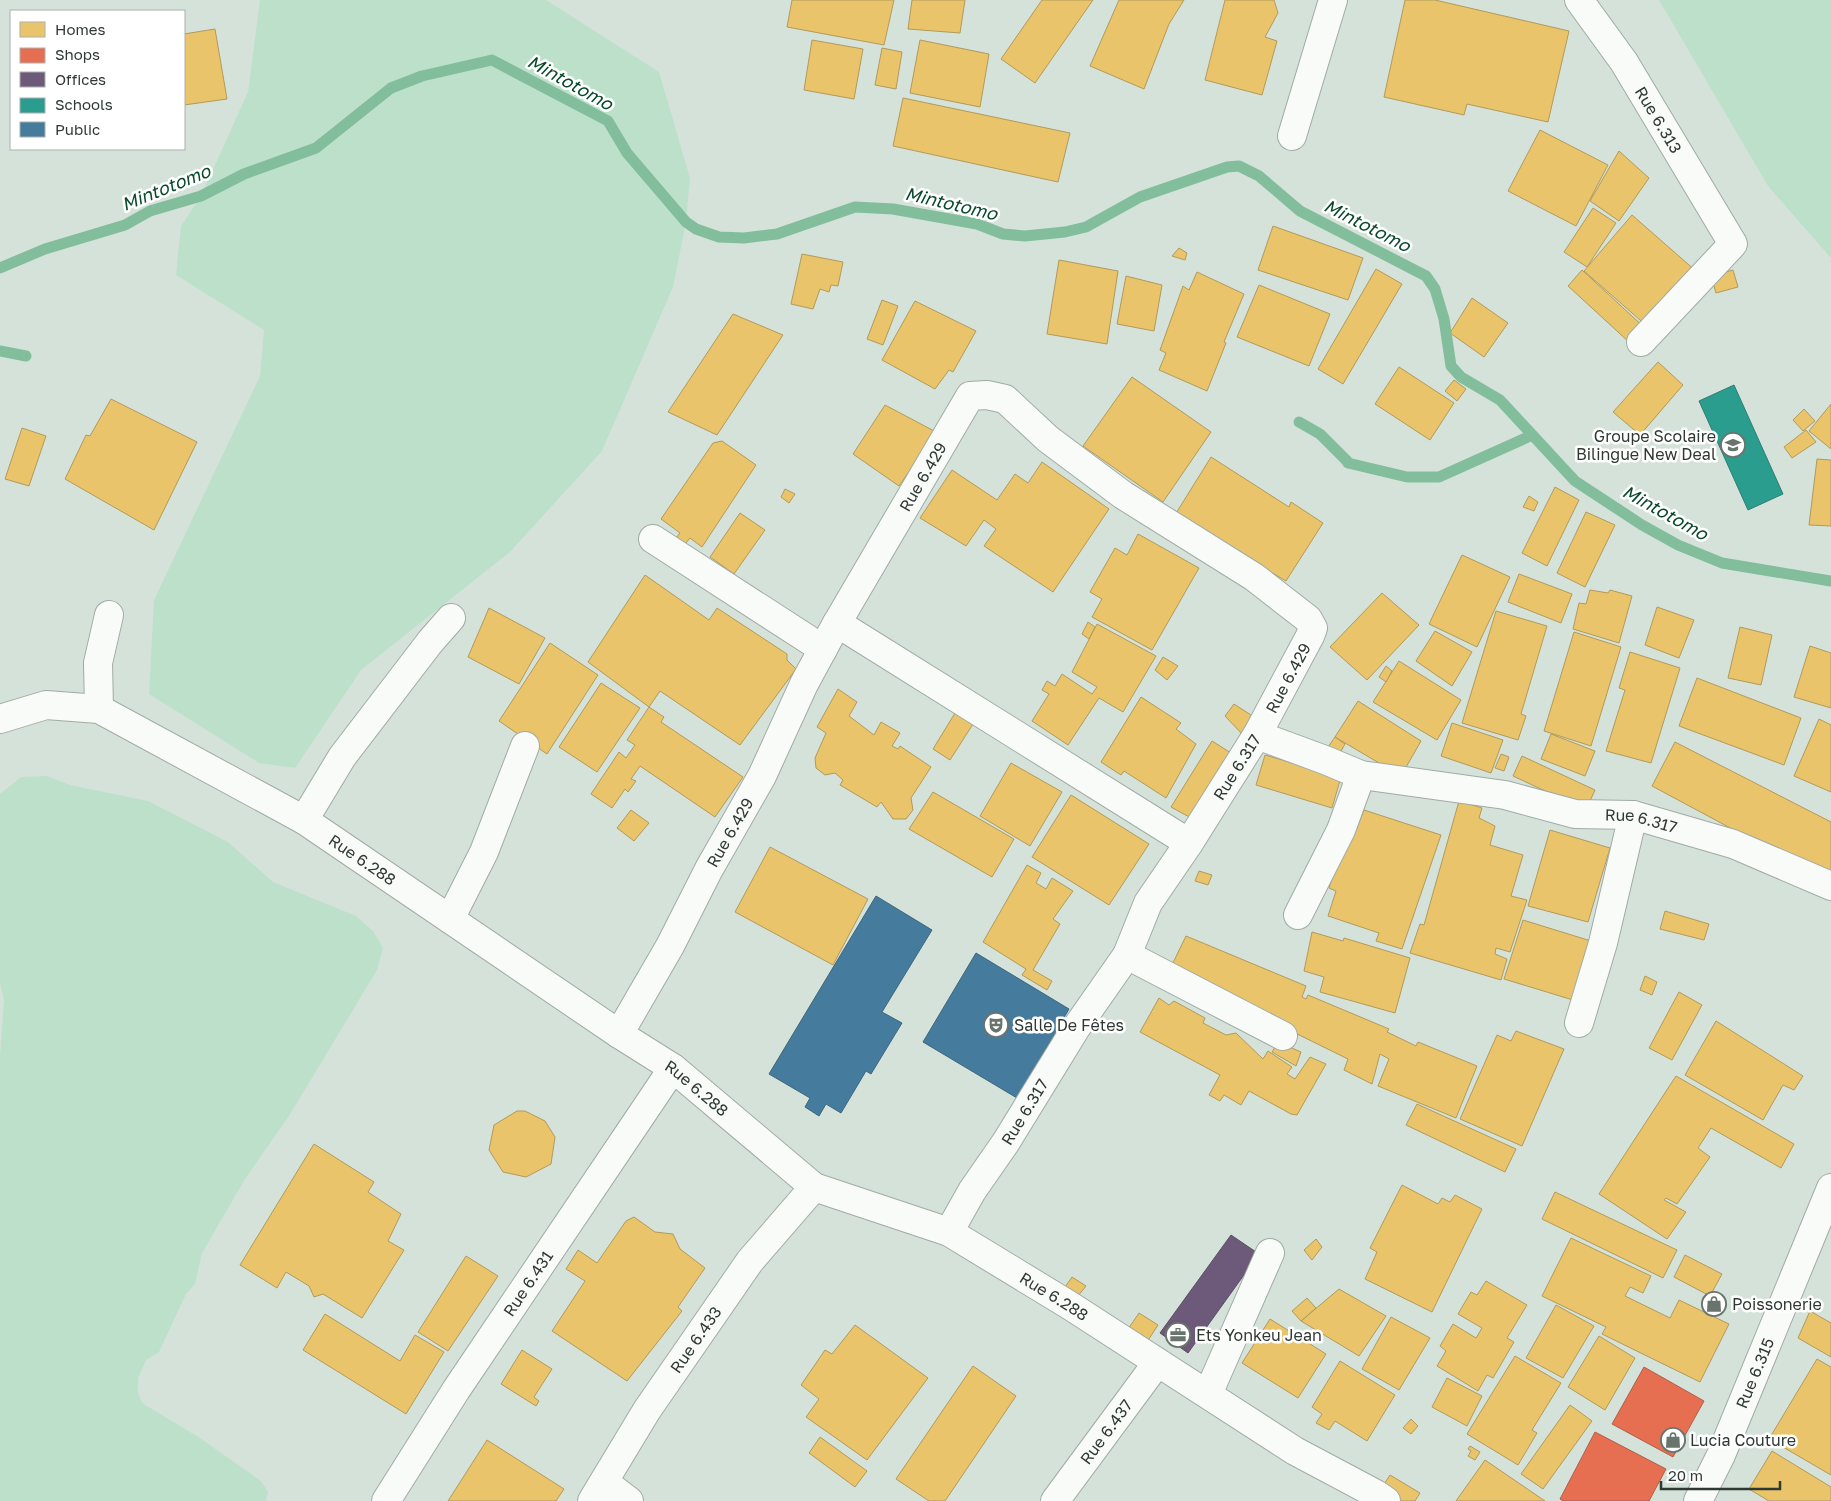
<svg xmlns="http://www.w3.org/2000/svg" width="1831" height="1501" font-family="'Golos Text',sans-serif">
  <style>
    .green { fill: #bde0cb }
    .homes { fill: #e9c46a; stroke: #b19a5a }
    .shops { fill: #e76f51; stroke: #b05f48 }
    .offices { fill: #6d597a; stroke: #5a4f65 }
    .schools { fill: #2a9d8f; stroke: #2c7f73 }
    .public { fill: #457b9d; stroke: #3e677d }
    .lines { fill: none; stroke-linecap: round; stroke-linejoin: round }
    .stream { stroke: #82be9c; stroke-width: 11 }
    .minor-casing { stroke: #a1aba5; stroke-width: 30 }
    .minor { stroke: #f9fbf9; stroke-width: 28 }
    .labels { text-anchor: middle; stroke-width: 5; stroke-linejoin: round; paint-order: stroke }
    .street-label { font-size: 16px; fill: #2f3933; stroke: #fff }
    .poi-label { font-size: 16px; fill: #2f3933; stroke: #fff; text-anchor: start }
    .water-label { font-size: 18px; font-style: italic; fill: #094a2d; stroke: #fff }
  </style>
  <rect width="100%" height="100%" fill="#d5e2da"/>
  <g class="green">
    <polygon points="260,0 546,0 659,72 690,178 686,222 673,287 602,451 510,552 361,670 295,768 259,763 149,694 154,600 260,376 264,330 176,275 181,226 201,196 248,92"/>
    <polygon points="1659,0 1831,0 1831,258 1768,186"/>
    <polygon points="47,776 70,785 148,801 228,842 273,882 356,916 373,931 383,948 377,970 289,1116 245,1179 202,1253 195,1284 186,1294 159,1352 146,1360 138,1378 138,1393 142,1403 200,1438 261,1481 268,1492 266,1501 0,1501 0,1055 4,1000 0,984 0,794 21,777"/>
  </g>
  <g class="homes">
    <polygon points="792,0 894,0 884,45 787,27"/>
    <polygon points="912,0 965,0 960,33 908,29"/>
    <polygon points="1042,0 1093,0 1035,83 1001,59"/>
    <polygon points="1119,0 1184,0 1169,24 1144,89 1090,66"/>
    <polygon points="1225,0 1274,0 1278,13 1265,37 1277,41 1262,95 1205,80"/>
    <polygon points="1405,0 1435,0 1569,31 1548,122 1467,104 1464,115 1384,97"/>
    <polygon points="215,29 227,99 184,105 184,34"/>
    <polygon points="812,40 863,49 854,99 804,90"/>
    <polygon points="920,40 989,54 980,107 910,93"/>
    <polygon points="882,48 902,52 896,89 875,85"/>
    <polygon points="903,98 1070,133 1058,182 893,146"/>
    <polygon points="1540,130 1608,165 1576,226 1508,191"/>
    <polygon points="1619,151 1649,178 1619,221 1590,201"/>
    <polygon points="1593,208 1616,223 1587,267 1564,252"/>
    <polygon points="1632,215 1697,272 1648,327 1584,271"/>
    <polygon points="1273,226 1363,258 1348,300 1258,270"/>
    <polygon points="1179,248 1187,253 1185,260 1172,256"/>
    <polygon points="802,254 843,262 838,286 831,285 829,292 820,289 813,309 791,304"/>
    <polygon points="1059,260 1118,271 1107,344 1047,334"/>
    <polygon points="1376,269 1402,284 1343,384 1318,369"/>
    <polygon points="1582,270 1645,328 1630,343 1568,286"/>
    <polygon points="1733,270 1738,287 1716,293 1711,276"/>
    <polygon points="1197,272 1244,294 1224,342 1226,343 1207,391 1159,370 1166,353 1160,350 1183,286 1189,290"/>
    <polygon points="1126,276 1162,285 1154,331 1117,324"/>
    <polygon points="1259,285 1330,314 1309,366 1237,337"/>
    <polygon points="1472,298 1508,323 1484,357 1450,333"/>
    <polygon points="882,300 898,306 883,345 867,339"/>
    <polygon points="915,301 976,331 953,372 949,370 935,389 882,360"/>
    <polygon points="733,314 783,335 717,435 668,412"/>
    <polygon points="1658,362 1683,385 1640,435 1613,412"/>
    <polygon points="1399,367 1454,403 1430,440 1375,404"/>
    <polygon points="1132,377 1211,432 1163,502 1083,446"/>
    <polygon points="1454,380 1466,389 1457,401 1445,391"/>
    <polygon points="111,399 197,442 154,530 65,479 86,435 90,436"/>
    <polygon points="1831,404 1831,449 1809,431"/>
    <polygon points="885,405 936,432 899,486 853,454"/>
    <polygon points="1804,409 1815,421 1803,431 1793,420"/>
    <polygon points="22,428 46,436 29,486 5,479"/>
    <polygon points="1806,430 1816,442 1792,458 1784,447"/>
    <polygon points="722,441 756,465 702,547 690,538 685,544 676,538 680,533 661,519 713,443"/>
    <polygon points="1211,457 1289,507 1291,502 1323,523 1286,581 1175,515"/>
    <polygon points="1817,459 1831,460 1831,526 1809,525"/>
    <polygon points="1042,462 1109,509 1053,592 984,546 996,529 984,520 966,546 920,518 952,470 997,500 1015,474 1028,483"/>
    <polygon points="1555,487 1579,500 1547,566 1522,553"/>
    <polygon points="785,489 795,494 789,503 781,497"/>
    <polygon points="1529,496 1538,502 1534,511 1523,507"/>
    <polygon points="1586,512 1615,525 1585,587 1557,573"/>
    <polygon points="740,513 765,530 734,574 710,557"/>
    <polygon points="1138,534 1199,568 1152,650 1092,617 1102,599 1090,592 1115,548 1127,555"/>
    <polygon points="1462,555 1510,577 1477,647 1429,624"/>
    <polygon points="1519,574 1572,594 1561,623 1508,602"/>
    <polygon points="645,575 709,620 717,608 787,654 787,660 796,669 740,745 660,691 649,707 588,662"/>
    <polygon points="1590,590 1608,593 1610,590 1632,596 1619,643 1573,629 1579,603 1586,604"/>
    <polygon points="1382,593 1419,625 1367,680 1330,647"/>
    <polygon points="1657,607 1694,620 1679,658 1645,645"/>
    <polygon points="489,608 545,638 519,684 468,657"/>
    <polygon points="1496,611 1547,626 1521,714 1526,716 1518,740 1462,723"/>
    <polygon points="1088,622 1095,627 1089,639 1082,634"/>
    <polygon points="1097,624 1156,656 1123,712 1099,698 1068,745 1032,721 1049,694 1042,690 1047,681 1055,686 1062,674 1092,694 1097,687 1072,672"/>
    <polygon points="1740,627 1772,635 1761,685 1728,678"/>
    <polygon points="1435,631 1472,652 1452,686 1416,661"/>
    <polygon points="1574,632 1621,647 1591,746 1544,731"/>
    <polygon points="550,643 598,675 547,754 499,721"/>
    <polygon points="1810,646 1831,653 1831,708 1794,697"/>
    <polygon points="1630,652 1680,668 1651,763 1606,751 1625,690 1619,688"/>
    <polygon points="1163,657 1178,666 1167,680 1155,670"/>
    <polygon points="1399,661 1461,700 1437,740 1373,702"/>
    <polygon points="1386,666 1392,671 1386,682 1379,677"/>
    <polygon points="1697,678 1801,718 1784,765 1679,726"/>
    <polygon points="601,683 640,708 597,772 559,747"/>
    <polygon points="838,689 857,702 849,716 874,735 881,722 900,733 892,746 898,749 900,746 931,767 911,798 913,810 906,819 893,819 881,802 877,807 840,785 843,780 835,773 825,775 816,768 815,758 826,733 817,727"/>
    <polygon points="1141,697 1181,723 1176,729 1196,744 1166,798 1124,771 1121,775 1101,762"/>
    <polygon points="1358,701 1421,741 1401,776 1335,737"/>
    <polygon points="1234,704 1254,717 1243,735 1225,716"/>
    <polygon points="649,707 664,717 661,722 743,777 715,817 640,766 631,779 636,781 628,792 625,789 612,808 591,794 619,752 626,758 635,745 627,740"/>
    <polygon points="955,713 973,724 950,760 933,749"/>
    <polygon points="1819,719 1831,725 1831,792 1794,776"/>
    <polygon points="1452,723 1503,740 1491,773 1441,756"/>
    <polygon points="1551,734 1595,751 1585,776 1541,759"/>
    <polygon points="1335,737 1345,744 1340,753 1328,747"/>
    <polygon points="1212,741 1231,753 1191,818 1171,807"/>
    <polygon points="1675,742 1831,822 1831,882 1652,786"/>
    <polygon points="1501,754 1509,757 1504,771 1495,768"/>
    <polygon points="1265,755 1341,777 1332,808 1256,785"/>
    <polygon points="1522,756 1595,790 1586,810 1513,776"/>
    <polygon points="1011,763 1062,792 1030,846 980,816"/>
    <polygon points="933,792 1014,839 992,877 909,829"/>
    <polygon points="1071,795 1149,844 1109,905 1032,857"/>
    <polygon points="1459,801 1482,808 1479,818 1495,826 1490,845 1523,855 1511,896 1527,900 1510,952 1496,948 1495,954 1507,959 1501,980 1410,953 1420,924 1424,925"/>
    <polygon points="631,810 649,823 634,841 617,828"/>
    <polygon points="1364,810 1441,835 1402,949 1376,941 1379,933 1328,916 1336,891 1329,888 1346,833 1354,835"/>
    <polygon points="1550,830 1610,848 1588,922 1528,906"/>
    <polygon points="770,847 868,899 833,965 735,912"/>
    <polygon points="1027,865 1041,873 1036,883 1046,889 1052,878 1073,891 1053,919 1060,924 1033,970 1052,981 1047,990 1022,975 1026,969 983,942"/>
    <polygon points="1199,871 1212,875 1208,885 1195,881"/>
    <polygon points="1665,911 1709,924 1704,940 1660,929"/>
    <polygon points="1523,920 1591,941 1573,1000 1504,979"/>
    <polygon points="1312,932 1343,941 1344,938 1410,958 1395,1013 1320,992 1324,977 1304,971"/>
    <polygon points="1186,936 1306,986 1302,997 1306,999 1308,995 1389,1029 1387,1032 1416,1046 1418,1042 1477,1066 1456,1118 1378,1086 1389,1059 1380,1054 1372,1084 1344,1070 1348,1059 1169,971"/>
    <polygon points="1645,976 1657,982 1652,995 1640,990"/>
    <polygon points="1679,992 1702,1005 1672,1060 1649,1048"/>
    <polygon points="1159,998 1169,1005 1174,1001 1205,1018 1203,1023 1226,1035 1236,1033 1263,1059 1268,1051 1292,1067 1287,1074 1295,1079 1310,1057 1326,1064 1297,1115 1291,1114 1249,1091 1241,1105 1224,1095 1220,1101 1209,1095 1220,1075 1140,1032"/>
    <polygon points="1716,1021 1803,1076 1794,1090 1783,1085 1763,1120 1685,1075"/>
    <polygon points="1516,1031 1564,1049 1522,1146 1460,1119 1497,1035 1511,1041"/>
    <polygon points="1278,1042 1301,1052 1296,1066 1272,1052"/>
    <polygon points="1676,1076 1794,1144 1781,1168 1711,1128 1698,1148 1710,1157 1677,1204 1666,1198 1664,1200 1686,1212 1667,1239 1599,1194"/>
    <polygon points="1417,1104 1516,1149 1505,1172 1406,1125"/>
    <polygon points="517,1111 525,1111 545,1121 555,1137 551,1164 526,1177 503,1172 489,1150 494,1125"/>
    <polygon points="314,1144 374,1182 368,1192 401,1214 388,1241 404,1250 362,1318 323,1294 314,1297 309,1286 286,1272 277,1288 240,1265"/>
    <polygon points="1402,1185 1438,1204 1442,1198 1450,1202 1455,1195 1482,1209 1432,1312 1365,1279 1377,1252 1370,1248"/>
    <polygon points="1555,1192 1677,1250 1663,1278 1542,1219"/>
    <polygon points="634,1217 655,1232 673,1234 680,1249 705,1268 678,1307 682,1311 627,1381 552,1331 585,1281 566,1269 578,1250 597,1263 626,1221"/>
    <polygon points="1571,1238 1651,1276 1643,1293 1630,1287 1625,1296 1670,1318 1679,1300 1729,1324 1700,1382 1602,1334 1606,1327 1542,1296"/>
    <polygon points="1316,1239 1322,1247 1312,1260 1304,1250"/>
    <polygon points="1685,1255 1722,1274 1710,1296 1674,1277"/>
    <polygon points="466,1256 498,1276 448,1351 418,1332"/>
    <polygon points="1072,1277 1086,1286 1078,1296 1065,1287"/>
    <polygon points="1486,1281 1527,1305 1507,1338 1514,1342 1493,1378 1487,1375 1478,1391 1437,1366 1446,1351 1440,1346 1453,1324 1476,1338 1482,1328 1458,1314 1471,1292 1477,1295"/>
    <polygon points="1339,1289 1386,1316 1359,1356 1301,1321"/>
    <polygon points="1307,1298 1316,1308 1301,1321 1292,1311"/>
    <polygon points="1556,1305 1594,1326 1563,1378 1526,1358"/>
    <polygon points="1810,1311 1831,1323 1831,1357 1798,1338"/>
    <polygon points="1139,1313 1158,1325 1141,1351 1122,1338"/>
    <polygon points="325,1314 400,1361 415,1335 444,1352 406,1414 303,1350"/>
    <polygon points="1391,1317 1430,1338 1399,1390 1362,1369"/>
    <polygon points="1270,1319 1326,1354 1298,1398 1242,1363"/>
    <polygon points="855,1325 928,1378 867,1460 806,1417 819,1399 801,1385 825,1350 832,1354"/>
    <polygon points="1599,1336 1635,1358 1605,1410 1568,1387"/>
    <polygon points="522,1350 552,1369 534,1397 539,1401 536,1406 501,1384"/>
    <polygon points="1515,1356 1561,1383 1532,1430 1537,1433 1518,1465 1467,1434"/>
    <polygon points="1817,1359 1831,1367 1831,1475 1769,1439"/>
    <polygon points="1340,1361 1395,1395 1367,1441 1335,1421 1329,1430 1316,1423 1322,1414 1312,1407"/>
    <polygon points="973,1366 1016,1396 945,1501 929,1501 896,1479"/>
    <polygon points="1447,1378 1482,1396 1467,1426 1432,1407"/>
    <polygon points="1570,1405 1592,1421 1543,1489 1521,1474"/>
    <polygon points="1411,1419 1418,1426 1411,1434 1403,1428"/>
    <polygon points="820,1437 867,1471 855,1487 809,1453"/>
    <polygon points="487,1440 564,1489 556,1501 448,1501"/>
    <polygon points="1470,1446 1480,1452 1475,1460 1468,1456 1471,1451 1468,1449"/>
    <polygon points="1772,1451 1831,1487 1831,1501 1769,1501 1749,1489"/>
    <polygon points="1485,1460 1545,1501 1456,1501"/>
    <polygon points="1390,1475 1420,1493 1415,1501 1393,1501 1379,1492"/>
  </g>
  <g class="shops">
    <polygon points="1644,1367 1704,1401 1673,1457 1612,1424"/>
    <polygon points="1595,1432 1666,1469 1649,1501 1563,1501 1560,1499"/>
  </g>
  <polygon class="offices" points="1231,1235 1259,1254 1188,1353 1160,1333"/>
  <polygon class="schools" points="1734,385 1783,494 1748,510 1699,401"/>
  <g class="public">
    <polygon points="876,896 932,930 882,1012 902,1023 871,1074 866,1071 841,1113 826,1104 819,1116 805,1107 810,1098 769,1074"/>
    <polygon points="976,953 1069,1009 1017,1098 923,1042"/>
  </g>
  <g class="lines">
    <g class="stream">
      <polyline points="0,268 45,249 125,225 150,211 201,196 244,174 316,148 391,88 422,76 492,60 608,121 627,153 686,222 696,229 719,237 744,238 777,234 855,207 893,209 977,224 1003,234 1025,236 1065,232 1086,227 1140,197 1227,167 1239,166 1259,176 1300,211 1426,276 1435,289 1444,319 1451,366 1461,377 1500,400 1575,481 1642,525 1678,545 1722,563 1831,581"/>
      <polyline points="0,351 26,356"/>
      <polyline points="1299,422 1320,434 1347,461"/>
      <polyline points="1348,463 1407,477 1439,477 1528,437"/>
    </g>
    <defs>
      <g id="minor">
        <path id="s1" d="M1579,0L1624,62L1733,244L1641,342"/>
        <polyline points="1292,136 1333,0"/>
        <polyline points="653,539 823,649"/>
        <polyline points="837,623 1189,843"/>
        <polyline points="99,709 98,663 109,615"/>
        <path id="s2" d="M0,719L46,705L99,709L304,820L619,1034L673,1068L814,1187L949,1232L1069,1305L1295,1451L1376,1494L1386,1501"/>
        <polyline points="304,820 342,757 430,642 451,618"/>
        <polyline points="1298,915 1341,830 1361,775"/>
        <polyline points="450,919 484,852 525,746"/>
        <polyline points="1127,955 1283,1036"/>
        <polyline points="1579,1023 1603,943 1633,815"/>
        <path id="s3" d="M619,1034L670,946L709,869L762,776L804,684L837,623L970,396L987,395L1005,399L1048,439L1123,495L1254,577L1308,619L1313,628L1310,636L1257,735"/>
        <path id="s4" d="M949,1232L972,1191L1006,1142L1076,1028L1127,955L1148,903L1189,843L1257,735L1325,760L1361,775L1505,795L1575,814L1633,815L1733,844L1831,886"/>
        <polyline points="1208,1394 1270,1253"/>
        <polyline points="604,1482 629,1501"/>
        <path id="s5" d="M386,1501L456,1390L673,1068"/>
        <path id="s6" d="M592,1501L647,1410L750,1261L814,1187"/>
        <path id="s7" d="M1055,1501L1157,1363"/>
        <path id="s8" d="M1698,1501L1721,1455L1831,1188"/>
      </g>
    </defs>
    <use href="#minor" class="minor-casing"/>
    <use href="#minor" class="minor"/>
  </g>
  <defs>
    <symbol id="school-ring" viewBox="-11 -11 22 22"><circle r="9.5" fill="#fff" stroke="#69746d" stroke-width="1.5"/><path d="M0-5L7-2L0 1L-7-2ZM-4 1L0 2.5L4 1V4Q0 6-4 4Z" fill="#69746d"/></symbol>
    <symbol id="theatre-ring" viewBox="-11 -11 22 22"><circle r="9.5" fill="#fff" stroke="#69746d" stroke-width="1.5"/><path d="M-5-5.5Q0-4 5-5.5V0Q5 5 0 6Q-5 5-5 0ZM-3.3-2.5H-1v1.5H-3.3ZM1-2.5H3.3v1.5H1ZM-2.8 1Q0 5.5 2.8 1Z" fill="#69746d"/></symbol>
    <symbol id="shop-ring" viewBox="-11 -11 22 22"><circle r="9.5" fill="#fff" stroke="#69746d" stroke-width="1.5"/><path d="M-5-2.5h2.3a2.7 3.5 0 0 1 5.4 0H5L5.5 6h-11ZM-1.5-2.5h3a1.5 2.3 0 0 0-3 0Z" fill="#69746d"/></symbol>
    <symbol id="office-ring" viewBox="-11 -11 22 22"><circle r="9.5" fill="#fff" stroke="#69746d" stroke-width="1.5"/><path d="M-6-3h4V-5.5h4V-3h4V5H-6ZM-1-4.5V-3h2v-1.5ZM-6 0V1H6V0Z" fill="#69746d"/></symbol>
  </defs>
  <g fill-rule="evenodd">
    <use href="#school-ring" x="1719" y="431" width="28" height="28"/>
    <use href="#theatre-ring" x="982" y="1011" width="28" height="28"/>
    <use href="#shop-ring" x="1700" y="1290" width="28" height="28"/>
    <use href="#office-ring" x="1164" y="1321" width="28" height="28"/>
    <use href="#shop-ring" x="1659" y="1426" width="28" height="28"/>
  </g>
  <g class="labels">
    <g class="street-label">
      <text dy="6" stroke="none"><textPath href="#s1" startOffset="144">Rue 6.313</textPath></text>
      <text dy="6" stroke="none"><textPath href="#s3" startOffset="635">Rue 6.429</textPath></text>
      <text transform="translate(1288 678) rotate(-62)" y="6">Rue 6.429</text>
      <text dy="6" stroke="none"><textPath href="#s4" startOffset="548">Rue 6.317</textPath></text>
      <text dy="6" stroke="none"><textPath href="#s4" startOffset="982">Rue 6.317</textPath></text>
      <text dy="6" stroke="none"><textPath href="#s3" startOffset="230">Rue 6.429</textPath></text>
      <text dy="6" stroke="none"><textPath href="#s2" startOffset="405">Rue 6.288</textPath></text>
      <text dy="6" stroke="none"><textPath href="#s2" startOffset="810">Rue 6.288</textPath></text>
      <text dy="6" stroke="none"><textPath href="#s4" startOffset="142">Rue 6.317</textPath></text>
      <text dy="6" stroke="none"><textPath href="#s5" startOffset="260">Rue 6.431</textPath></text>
      <text dy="6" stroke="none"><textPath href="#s2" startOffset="1229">Rue 6.288</textPath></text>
      <text dy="6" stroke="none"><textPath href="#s6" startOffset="192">Rue 6.433</textPath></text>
      <text dy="6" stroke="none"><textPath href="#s8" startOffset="140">Rue 6.315</textPath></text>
      <text dy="6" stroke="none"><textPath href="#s7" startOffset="86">Rue 6.437</textPath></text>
    </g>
    <g class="poi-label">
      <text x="1716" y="442" text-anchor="end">Groupe Scolaire<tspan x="1716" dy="18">Bilingue New Deal</tspan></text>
      <text x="1014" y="1031">Salle De Fêtes</text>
      <text x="1732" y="1310">Poissonerie</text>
      <text x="1196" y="1341">Ets Yonkeu Jean</text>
      <text x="1690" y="1446">Lucia Couture</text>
    </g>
    <g class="water-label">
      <text transform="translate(570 83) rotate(29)" y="6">Mintotomo</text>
      <text transform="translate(166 188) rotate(-22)" y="6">Mintotomo</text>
      <text transform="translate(951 204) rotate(13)" y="6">Mintotomo</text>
      <text transform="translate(1367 226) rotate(27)" y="6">Mintotomo</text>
      <text transform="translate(1665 513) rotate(29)" y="6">Mintotomo</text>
    </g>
  </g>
  <rect x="10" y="10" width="175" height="140" fill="#ffffff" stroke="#acb0ad"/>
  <rect x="20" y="22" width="25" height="15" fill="#e9c46a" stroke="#acb0ad"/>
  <text x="55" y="35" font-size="15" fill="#2f3933">Homes</text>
  <rect x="20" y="48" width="25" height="15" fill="#e76f51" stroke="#acb0ad"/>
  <text x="55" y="60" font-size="15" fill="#2f3933">Shops</text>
  <rect x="20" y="72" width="25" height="15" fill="#6d597a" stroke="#acb0ad"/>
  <text x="55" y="85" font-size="15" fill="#2f3933">Offices</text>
  <rect x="20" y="98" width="25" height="15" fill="#2a9d8f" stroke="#acb0ad"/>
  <text x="55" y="110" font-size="15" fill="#2f3933">Schools</text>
  <rect x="20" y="122" width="25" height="15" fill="#457b9d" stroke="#acb0ad"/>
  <text x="55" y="135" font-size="15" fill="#2f3933">Public</text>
  <path d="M1661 1481v8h119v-8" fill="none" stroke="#2f3933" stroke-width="2.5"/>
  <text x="1668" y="1481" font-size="15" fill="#2f3933" stroke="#ffffff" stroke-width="4" paint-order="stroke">20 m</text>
</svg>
